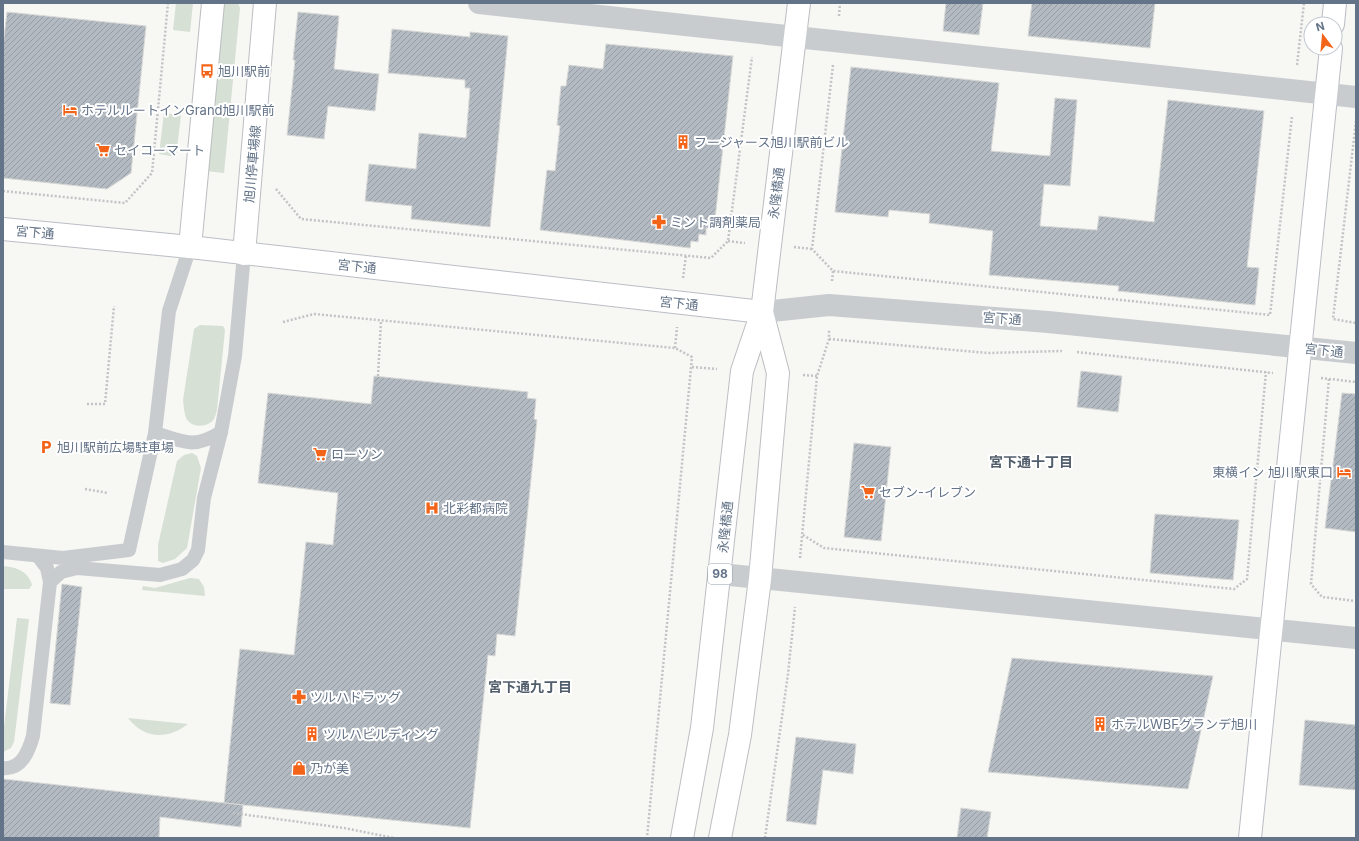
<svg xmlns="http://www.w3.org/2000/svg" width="1359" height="841" font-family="Inter,'Noto Sans JP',sans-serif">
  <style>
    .grass { fill: #d7e0d4 }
    .building { fill: url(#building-hatch); stroke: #d8d9d6 }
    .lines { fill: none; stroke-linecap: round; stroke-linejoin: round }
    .secondary-casing { stroke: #babec4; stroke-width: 24 }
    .primary-casing { stroke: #bbbec2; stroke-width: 24 }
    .path { stroke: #c2c3c5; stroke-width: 2.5; stroke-dasharray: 2 2; stroke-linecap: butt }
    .lane { stroke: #c9cccf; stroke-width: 14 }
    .street { stroke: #c9cccf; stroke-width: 22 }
    .secondary { stroke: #fff; stroke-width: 22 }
    .primary { stroke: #fff; stroke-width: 22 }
    .labels { text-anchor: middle; stroke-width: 4; stroke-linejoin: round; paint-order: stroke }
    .shield { fill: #fff; stroke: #929dac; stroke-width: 1 }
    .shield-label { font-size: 12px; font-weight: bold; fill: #637388 }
    .poi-label { font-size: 13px; fill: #637388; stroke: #fff; text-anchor: start }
    .street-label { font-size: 13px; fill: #637388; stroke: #fff }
    .neighbourhood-label { font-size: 14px; font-weight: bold; fill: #525e6c; stroke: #fff }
  </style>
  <defs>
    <pattern id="building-hatch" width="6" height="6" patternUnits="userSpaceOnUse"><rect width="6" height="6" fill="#b3bac1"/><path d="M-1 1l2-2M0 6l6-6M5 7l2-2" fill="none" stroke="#959ca3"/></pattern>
  </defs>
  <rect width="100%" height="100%" fill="#f7f7f4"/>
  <g class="grass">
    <polygon points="176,3 193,3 190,32 173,30"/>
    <polygon points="225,3 238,3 240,8 224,173 206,171 223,5"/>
    <polygon points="164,113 181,115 176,157 159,154"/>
    <path d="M200,325L223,326L225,330L217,410C216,413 215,417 214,419C209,427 194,428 188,421C184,416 184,407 183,400L194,329Z"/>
    <polygon points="192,453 197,456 201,468 187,548 175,559 163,563 158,561 158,545 177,461 184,455"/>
    <path d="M3,566C16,567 28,571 32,585L29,589H3Z"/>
    <polygon points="190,578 199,579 204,587 205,596 142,590 143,586 155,588"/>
    <polygon points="17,618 29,619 14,742 11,748 3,752 3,735"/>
    <path d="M128,718L188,724C167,740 144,739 128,718Z"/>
  </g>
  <g class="building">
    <polygon points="946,3 983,3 979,35 943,31"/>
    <polygon points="1032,3 1155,3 1150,48 1028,36"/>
    <polygon points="7,12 146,26 131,173 107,189 3,178 3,47"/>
    <polygon points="298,12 339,16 334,69 379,74 375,111 328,106 324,139 287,135 295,60 293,60"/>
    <polygon points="392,29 470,37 470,32 508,36 490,227 411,219 412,206 365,201 369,164 416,169 419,133 466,138 470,88 465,88 465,80 388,73"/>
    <polygon points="606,44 733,56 714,228 706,228 706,235 699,234 698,242 691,241 690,248 540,230 547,170 555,171 560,126 557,125 561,86 566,86 569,65 603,69"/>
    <polygon points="851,67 999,83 991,151 1050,156 1055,98 1077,100 1070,186 1044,184 1040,226 1097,230 1099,216 1154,222 1168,100 1264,111 1247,267 1259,268 1255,305 1118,291 1119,286 989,275 993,231 929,223 930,214 889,210 888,217 835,212"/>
    <polygon points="1081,371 1122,376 1118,412 1077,407"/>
    <polygon points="374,376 528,392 527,398 536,399 534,419 537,420 515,636 497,634 495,656 488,655 470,828 224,803 240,649 294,655 306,542 333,545 338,493 258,483 268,393 371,404"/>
    <polygon points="1342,393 1356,394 1356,532 1325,528"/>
    <polygon points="854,443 891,447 881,541 844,537"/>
    <polygon points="1155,514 1239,520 1233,580 1150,573"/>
    <polygon points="62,584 82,587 70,705 50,703"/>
    <polygon points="1012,658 1213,676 1188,789 988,772"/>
    <polygon points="1305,720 1356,725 1356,790 1299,785"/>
    <polygon points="796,737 856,744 853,774 823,770 816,825 786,821"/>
    <polygon points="3,779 243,805 241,827 160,817 159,838 3,838"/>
    <polygon points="961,808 991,812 987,838 957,838"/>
  </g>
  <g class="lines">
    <defs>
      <g id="secondary">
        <polyline points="1333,24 1335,3"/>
        <polyline points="3,229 190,247 762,312"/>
        <path d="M1250,838C1275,574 1304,311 1331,48"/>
      </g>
      <g id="primary">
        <polyline points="190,247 213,3"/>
        <polyline points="244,254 265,3"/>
        <polyline points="682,838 702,728 742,371 762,312 799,3"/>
        <polyline points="720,838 740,735 760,579 778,373 762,312"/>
      </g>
    </defs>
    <use href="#secondary" class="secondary-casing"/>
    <use href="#primary" class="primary-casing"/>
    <g class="path">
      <polyline points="839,16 840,3"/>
      <polyline points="833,65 812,249 833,271 1270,315 1292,116"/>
      <polyline points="1297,65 1304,3"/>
      <polyline points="1356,121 1333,319 1356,323"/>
      <polyline points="276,189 301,219 711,258 728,241 752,57"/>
      <polyline points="3,191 125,203 152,173 168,3"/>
      <polyline points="728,241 745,243"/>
      <polyline points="794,247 812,249"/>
      <polyline points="683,278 686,255"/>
      <polyline points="832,281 833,271"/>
      <polyline points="283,322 314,314 675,348 692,357 647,838"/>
      <polyline points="829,339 988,353 1062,351"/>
      <polyline points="675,348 677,327"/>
      <polyline points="1077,352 1273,373"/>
      <polyline points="692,367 717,369"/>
      <polyline points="803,375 817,376"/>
      <polyline points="378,376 381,321"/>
      <polyline points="1321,378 1356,382"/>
      <polyline points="1329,379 1311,584 1322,597 1356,601"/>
      <polyline points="87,404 105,404 114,306"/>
      <polyline points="85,489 108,493"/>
      <polyline points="803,535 824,548 1234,589 1247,579 1266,372"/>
      <polyline points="800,558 817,376 829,339 829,329"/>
      <polyline points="233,813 344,828 394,838"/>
      <polyline points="765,838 788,674 795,607"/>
    </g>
    <g class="lane">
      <path d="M155,433C183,442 195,449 221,432"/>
      <polyline points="3,552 63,558 129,550 155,433 169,311 190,247"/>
      <polyline points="50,582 61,572 77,568 160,575 182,569 193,560 198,550 204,498 221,432 235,356 244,254"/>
      <path d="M3,768C22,770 29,750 33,736L50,582L47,568L38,556"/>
    </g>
    <g class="street">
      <polyline points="479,3 1356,97"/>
      <polyline points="762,312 829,305 1048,322 1356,353"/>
      <polyline points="720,574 1356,638"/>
    </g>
    <use href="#secondary" class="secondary"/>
    <use href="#primary" class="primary"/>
  </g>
  <defs>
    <symbol id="bus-bare" viewBox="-9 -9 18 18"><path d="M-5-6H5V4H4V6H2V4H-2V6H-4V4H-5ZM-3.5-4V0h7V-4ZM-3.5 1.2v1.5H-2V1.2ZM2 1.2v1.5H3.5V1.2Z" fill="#f36318" stroke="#fff" stroke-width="2.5" paint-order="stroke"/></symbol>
    <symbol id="hotel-bare" viewBox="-9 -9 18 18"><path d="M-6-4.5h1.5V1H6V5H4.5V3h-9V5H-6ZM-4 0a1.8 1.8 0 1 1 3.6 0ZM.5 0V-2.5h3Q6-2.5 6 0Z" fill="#f36318" stroke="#fff" stroke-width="2.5" paint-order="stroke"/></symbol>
    <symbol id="building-bare" viewBox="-9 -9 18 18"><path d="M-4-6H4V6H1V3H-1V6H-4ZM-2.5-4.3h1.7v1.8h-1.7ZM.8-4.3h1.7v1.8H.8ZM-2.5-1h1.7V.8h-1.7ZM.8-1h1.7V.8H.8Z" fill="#f36318" stroke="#fff" stroke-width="2.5" paint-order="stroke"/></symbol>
    <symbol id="supermarket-bare" viewBox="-9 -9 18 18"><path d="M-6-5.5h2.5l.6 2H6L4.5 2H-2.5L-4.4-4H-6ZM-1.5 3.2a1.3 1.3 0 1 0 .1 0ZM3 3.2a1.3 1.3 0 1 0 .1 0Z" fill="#f36318" stroke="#fff" stroke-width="2.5" paint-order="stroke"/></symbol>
    <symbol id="pharmacy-bare" viewBox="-9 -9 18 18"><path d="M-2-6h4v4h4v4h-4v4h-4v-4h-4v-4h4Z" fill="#f36318" stroke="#fff" stroke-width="2.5" paint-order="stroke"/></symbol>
    <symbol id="parking-bare" viewBox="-9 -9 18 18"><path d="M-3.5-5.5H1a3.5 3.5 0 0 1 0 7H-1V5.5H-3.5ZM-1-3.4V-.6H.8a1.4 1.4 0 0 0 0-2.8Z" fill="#f36318" stroke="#fff" stroke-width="2.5" paint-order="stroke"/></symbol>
    <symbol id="hospital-bare" viewBox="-9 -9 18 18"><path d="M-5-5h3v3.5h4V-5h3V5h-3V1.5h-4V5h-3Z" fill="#f36318" stroke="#fff" stroke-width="2.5" paint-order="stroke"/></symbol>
    <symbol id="shop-bare" viewBox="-9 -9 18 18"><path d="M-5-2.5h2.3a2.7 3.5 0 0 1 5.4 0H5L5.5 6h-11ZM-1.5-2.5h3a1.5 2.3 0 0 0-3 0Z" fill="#f36318" stroke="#fff" stroke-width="2.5" paint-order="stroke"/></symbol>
  </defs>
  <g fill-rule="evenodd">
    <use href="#bus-bare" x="197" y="61" width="20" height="20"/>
    <use href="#hotel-bare" x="60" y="100" width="20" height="20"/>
    <use href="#building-bare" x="673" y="132" width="20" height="20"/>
    <use href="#supermarket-bare" x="93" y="140" width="20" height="20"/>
    <use href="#pharmacy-bare" x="649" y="212" width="20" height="20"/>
    <use href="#parking-bare" x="36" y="437" width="20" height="20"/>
    <use href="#supermarket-bare" x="310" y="444" width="20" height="20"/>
    <use href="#hotel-bare" x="1334" y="462" width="20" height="20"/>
    <use href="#supermarket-bare" x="858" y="482" width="20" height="20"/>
    <use href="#hospital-bare" x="422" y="498" width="20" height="20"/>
    <use href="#pharmacy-bare" x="289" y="687" width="20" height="20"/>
    <use href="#building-bare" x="1090" y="714" width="20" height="20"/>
    <use href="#building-bare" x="302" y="724" width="20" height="20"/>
    <use href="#shop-bare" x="289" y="758" width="20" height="20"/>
  </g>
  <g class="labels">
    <rect class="shield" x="708" y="564" width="24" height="20" rx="3"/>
    <g class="shield-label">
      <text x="720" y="578">98</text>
    </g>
    <g class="poi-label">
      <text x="218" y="76">旭川駅前</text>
      <text x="81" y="115">ホテルルートインGrand旭川駅前</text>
      <text x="694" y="147">フージャース旭川駅前ビル</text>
      <text x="114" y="155">セイコーマート</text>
      <text x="670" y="227">ミント調剤薬局</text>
      <text x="57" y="452">旭川駅前広場駐車場</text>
      <text x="331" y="459">ローソン</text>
      <text x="1333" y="477" text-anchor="end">東横イン 旭川駅東口</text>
      <text x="879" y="497">セブン-イレブン</text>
      <text x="443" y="513">北彩都病院</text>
      <text x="310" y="702">ツルハドラッグ</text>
      <text x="1111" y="729">ホテルWBFグランデ旭川</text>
      <text x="323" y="739">ツルハビルディング</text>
      <text x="310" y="773">乃が美</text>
    </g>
    <g class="street-label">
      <text transform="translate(252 164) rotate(-85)" y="5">旭川停車場線</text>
      <text transform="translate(776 193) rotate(-83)" y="5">永隆橋通</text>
      <text transform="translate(35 232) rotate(5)" y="5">宮下通</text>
      <text transform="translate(357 266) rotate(6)" y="5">宮下通</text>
      <text transform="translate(679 303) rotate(6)" y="5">宮下通</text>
      <text transform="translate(1002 318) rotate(4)" y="5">宮下通</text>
      <text transform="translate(1324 350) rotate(6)" y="5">宮下通</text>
      <text transform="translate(725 527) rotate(-84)" y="5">永隆橋通</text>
    </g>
    <g class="neighbourhood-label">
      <text x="1031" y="467">宮下通十丁目</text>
      <text x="530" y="692">宮下通九丁目</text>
    </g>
  </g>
  <rect width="1359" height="841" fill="none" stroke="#637388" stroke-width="8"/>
  <g transform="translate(1323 36) rotate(344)"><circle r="19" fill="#ffffff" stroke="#c1c7cf"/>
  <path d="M0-3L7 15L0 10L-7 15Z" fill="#f36318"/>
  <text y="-6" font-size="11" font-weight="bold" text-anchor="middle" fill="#637388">N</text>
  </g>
</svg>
